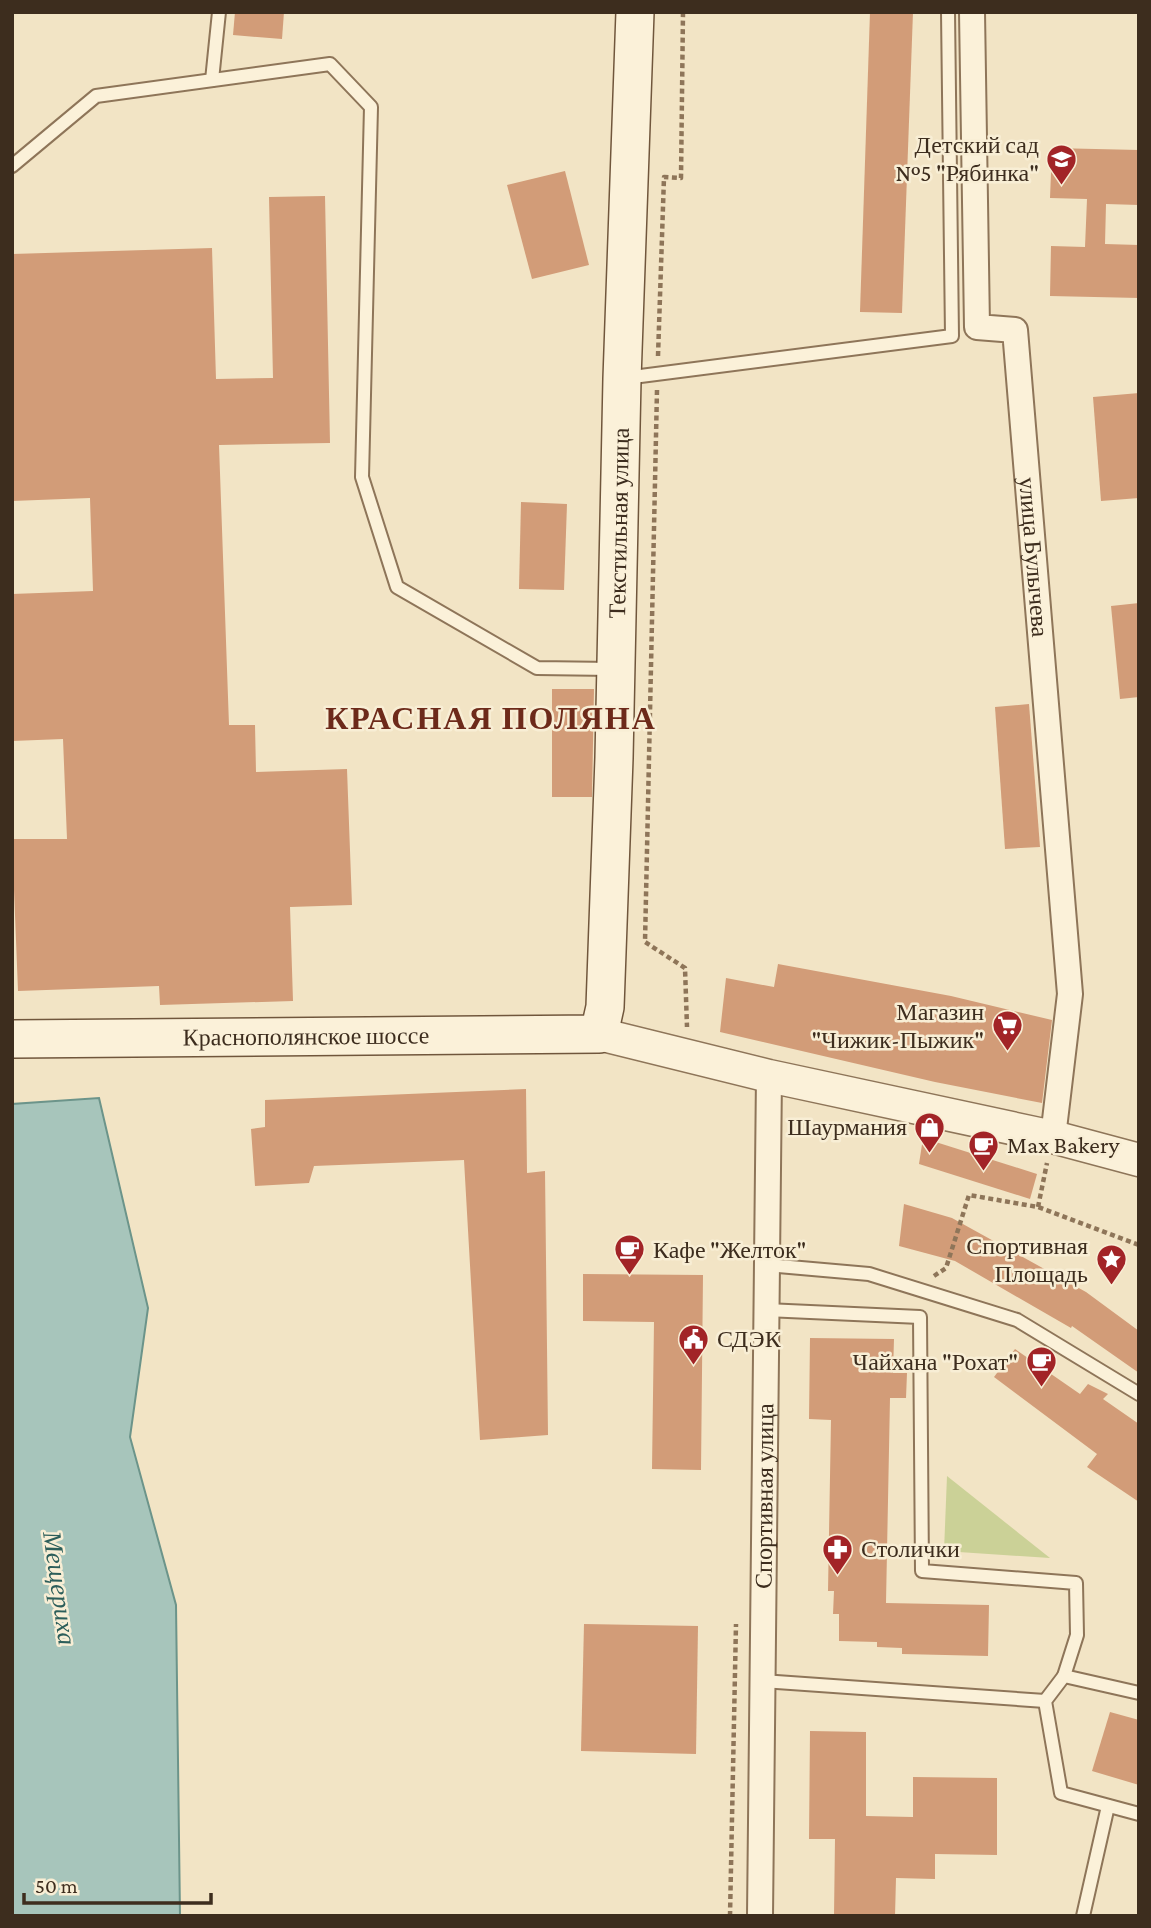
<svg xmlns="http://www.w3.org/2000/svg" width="1151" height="1928" font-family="'Crimson Pro',serif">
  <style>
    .green { fill: #cbd197 }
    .water { fill: #a7c5bb; stroke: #6c948a; stroke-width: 2 }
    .building { fill: #d29c78 }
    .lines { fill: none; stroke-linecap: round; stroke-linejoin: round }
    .service-casing { stroke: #8e7559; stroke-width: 16 }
    .minor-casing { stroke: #8e7559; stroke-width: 28 }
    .tertiary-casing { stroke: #8e7559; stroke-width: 35 }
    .secondary-casing { stroke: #70563c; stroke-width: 40 }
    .path { stroke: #8e7559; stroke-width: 4.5; stroke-dasharray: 5 3.5; stroke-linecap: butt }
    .service { stroke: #fbf1d9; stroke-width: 12 }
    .minor { stroke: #fbf1d9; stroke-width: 24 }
    .tertiary { stroke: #fbf1d9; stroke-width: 32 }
    .secondary { stroke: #fbf1d9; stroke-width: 37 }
    .labels { text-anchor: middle; stroke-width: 5; stroke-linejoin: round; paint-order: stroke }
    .poi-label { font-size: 24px; fill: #3d2d1e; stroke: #f8eed5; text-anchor: end }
    .street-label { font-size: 24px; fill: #3d2d1e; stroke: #f8eed5 }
    .water-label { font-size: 26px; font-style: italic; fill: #2c5e5a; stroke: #f8eed5 }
    .district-label { font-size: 32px; font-weight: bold; letter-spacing: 2px; fill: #6d2a1a; stroke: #f8eed5 }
  </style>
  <rect width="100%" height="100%" fill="#f2e4c5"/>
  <polygon class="green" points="947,1476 1050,1558 944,1551"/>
  <polygon class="water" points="99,1098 148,1308 130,1437 176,1605 180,1916 12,1916 12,1104"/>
  <g class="building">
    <polygon points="235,12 284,12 282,39 233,35"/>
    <polygon points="870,12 913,12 902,313 860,312"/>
    <polygon points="1052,148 1139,150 1139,205 1106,204 1105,244 1139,245 1139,298 1050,296 1051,246 1085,247 1087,199 1050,198"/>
    <polygon points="565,171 589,265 532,279 507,185"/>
    <polygon points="325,196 330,443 219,445 229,725 255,725 256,772 347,769 352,905 290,907 293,1001 160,1005 159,986 18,991 12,839 67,839 63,739 12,741 12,594 93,591 90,498 12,501 12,254 212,248 216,379 273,378 269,197"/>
    <polygon points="1139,393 1139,498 1101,501 1093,397"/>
    <polygon points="521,502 567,504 564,590 519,589"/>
    <polygon points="1139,603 1139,697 1120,699 1111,606"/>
    <polygon points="552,689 594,689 592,797 552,797"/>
    <polygon points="1029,704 1040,847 1005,849 995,707"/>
    <polygon points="778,964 951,996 1052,1020 1042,1103 935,1082 720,1032 726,978 774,987"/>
    <polygon points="526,1089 527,1173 545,1171 548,1435 480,1440 464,1160 314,1166 309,1183 255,1186 251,1129 265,1127 265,1100"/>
    <polygon points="923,1138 1037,1174 1030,1199 919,1164"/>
    <polygon points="904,1204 952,1218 1086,1292 1139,1331 1139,1373 1072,1326 1071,1328 955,1261 899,1246"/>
    <polygon points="583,1274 703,1275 701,1470 652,1469 654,1322 583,1321"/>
    <polygon points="810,1338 894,1339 893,1373 907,1373 906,1398 890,1398 886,1603 989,1605 988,1656 902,1654 902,1648 877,1647 877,1642 839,1641 839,1614 833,1614 834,1591 828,1591 831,1420 809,1419"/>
    <polygon points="1015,1349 1080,1394 1088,1384 1108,1394 1103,1399 1139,1424 1139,1502 1087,1467 1097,1454 994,1377"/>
    <polygon points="584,1624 698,1626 696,1754 581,1751"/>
    <polygon points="1110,1712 1139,1720 1139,1785 1092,1771"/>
    <polygon points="810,1731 866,1732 866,1816 913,1817 913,1777 997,1778 997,1855 935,1854 935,1879 896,1878 895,1916 834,1916 835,1839 809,1839"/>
  </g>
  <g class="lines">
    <defs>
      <g id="service">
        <polyline points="212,80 219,12"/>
        <polyline points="12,166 96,96 330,64 371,107 362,477 397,587 537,668 612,669"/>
        <polyline points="625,378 952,336 948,12"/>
        <polyline points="767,1265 869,1274 1017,1320 1139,1394"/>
        <polyline points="766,1310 920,1317 922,1571 1076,1583 1077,1635 1064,1676"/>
        <polyline points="762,1681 1045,1701"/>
        <polyline points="1139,1693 1064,1676 1045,1701 1061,1793 1139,1814"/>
        <polyline points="1083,1916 1108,1806"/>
      </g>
      <g id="minor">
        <path id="s1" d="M972,12L977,327L1015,330L1070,994L1053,1137"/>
        <path id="s2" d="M760,1916L769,1076"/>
      </g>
      <polyline id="tertiary" points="599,1034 769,1076 1053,1137 1139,1160"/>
      <g id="secondary">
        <path id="s3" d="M12,1039L599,1034L605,1007L614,758L622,379L635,12"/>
      </g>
    </defs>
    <use href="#service" class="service-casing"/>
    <use href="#minor" class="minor-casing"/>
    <use href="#tertiary" class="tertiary-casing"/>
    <use href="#secondary" class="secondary-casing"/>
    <g class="path">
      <polyline points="658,356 664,177 681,178 683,12"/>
      <polyline points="657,390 645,942 685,968 687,1027"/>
      <polyline points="1038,1207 1047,1163"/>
      <polyline points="934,1276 946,1268 969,1195 1038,1207 1139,1245"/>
      <polyline points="730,1916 736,1624"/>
    </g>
    <use href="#service" class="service"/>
    <use href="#minor" class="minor"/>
    <use href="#tertiary" class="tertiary"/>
    <use href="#secondary" class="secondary"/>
  </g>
  <defs>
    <symbol id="school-pin" viewBox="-11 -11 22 30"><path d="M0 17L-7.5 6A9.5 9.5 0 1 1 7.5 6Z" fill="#a22427" stroke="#f8eed5"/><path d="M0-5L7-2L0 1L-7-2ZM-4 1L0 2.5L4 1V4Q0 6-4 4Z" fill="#fff"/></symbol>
    <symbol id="supermarket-pin" viewBox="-11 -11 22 30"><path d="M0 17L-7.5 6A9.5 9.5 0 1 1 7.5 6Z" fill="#a22427" stroke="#f8eed5"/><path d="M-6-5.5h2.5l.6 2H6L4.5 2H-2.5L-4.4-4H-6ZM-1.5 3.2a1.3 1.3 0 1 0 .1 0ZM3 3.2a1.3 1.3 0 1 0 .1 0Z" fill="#fff"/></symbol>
    <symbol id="shop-pin" viewBox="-11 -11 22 30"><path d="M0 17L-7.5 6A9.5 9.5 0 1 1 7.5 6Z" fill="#a22427" stroke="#f8eed5"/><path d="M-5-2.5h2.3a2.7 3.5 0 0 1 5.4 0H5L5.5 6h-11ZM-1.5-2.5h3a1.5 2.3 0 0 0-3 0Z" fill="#fff"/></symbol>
    <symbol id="cafe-pin" viewBox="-11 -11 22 30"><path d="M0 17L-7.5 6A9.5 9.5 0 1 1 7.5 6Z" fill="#a22427" stroke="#f8eed5"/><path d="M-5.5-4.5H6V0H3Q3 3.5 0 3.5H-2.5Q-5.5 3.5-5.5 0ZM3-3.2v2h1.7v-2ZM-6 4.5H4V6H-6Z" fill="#fff"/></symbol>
    <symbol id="sight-pin" viewBox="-11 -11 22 30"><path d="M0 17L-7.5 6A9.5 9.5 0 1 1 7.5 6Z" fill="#a22427" stroke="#f8eed5"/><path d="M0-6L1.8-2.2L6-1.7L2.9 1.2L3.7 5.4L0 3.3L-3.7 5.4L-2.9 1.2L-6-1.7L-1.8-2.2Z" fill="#fff"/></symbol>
    <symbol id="civic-pin" viewBox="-11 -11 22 30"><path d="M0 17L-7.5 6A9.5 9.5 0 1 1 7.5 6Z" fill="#a22427" stroke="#f8eed5"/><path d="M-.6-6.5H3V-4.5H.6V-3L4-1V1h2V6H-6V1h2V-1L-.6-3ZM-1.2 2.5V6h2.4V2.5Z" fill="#fff"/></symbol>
    <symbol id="pharmacy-pin" viewBox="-11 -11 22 30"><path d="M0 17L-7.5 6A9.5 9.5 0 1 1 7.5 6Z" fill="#a22427" stroke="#f8eed5"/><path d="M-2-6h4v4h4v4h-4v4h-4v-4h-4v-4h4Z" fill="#fff"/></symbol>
  </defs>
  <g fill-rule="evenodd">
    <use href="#school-pin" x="1044" y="142" width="35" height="47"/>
    <use href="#supermarket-pin" x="990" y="1008" width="35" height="47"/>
    <use href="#shop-pin" x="912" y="1110" width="35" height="47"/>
    <use href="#cafe-pin" x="966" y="1128" width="35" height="47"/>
    <use href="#cafe-pin" x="612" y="1232" width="35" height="47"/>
    <use href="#sight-pin" x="1094" y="1242" width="35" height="47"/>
    <use href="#civic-pin" x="676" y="1322" width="35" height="47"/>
    <use href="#cafe-pin" x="1024" y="1344" width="35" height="47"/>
    <use href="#pharmacy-pin" x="820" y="1532" width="35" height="47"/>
  </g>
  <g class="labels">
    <g class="poi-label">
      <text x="1039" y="153">Детский сад<tspan x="1039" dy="28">№5 "Рябинка"</tspan></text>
      <text x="984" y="1020">Магазин<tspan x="984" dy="28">"Чижик-Пыжик"</tspan></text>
      <text x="907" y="1135">Шаурмания</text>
      <text x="1007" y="1153" text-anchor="start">Max Bakery</text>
      <text x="1088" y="1254">Спортивная<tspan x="1088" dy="28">Площадь</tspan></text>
      <text x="653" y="1258" text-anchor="start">Кафе "Желток"</text>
      <text x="717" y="1347" text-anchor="start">СДЭК</text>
      <text x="1018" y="1370">Чайхана "Рохат"</text>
      <text x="861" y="1557" text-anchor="start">Столички</text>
    </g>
    <g class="street-label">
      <text dy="8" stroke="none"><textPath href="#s3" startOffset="1099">Текстильная улица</textPath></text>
      <text dy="8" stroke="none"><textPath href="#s1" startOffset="581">улица Булычева</textPath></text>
      <text dy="8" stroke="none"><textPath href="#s3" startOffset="294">Краснополянское шоссе</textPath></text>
      <text dy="8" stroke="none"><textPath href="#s2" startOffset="420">Спортивная улица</textPath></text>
    </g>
    <g class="water-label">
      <text transform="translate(60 1588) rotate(82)" y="9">Мещериха</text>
    </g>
    <g class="district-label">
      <text x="491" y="729">КРАСНАЯ ПОЛЯНА</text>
    </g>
  </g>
  <rect width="1151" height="1928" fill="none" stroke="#3d2d1e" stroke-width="28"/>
  <path d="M24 1893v10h187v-10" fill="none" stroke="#3d2d1e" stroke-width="3.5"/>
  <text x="35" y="1893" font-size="21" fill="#3d2d1e" stroke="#f8eed5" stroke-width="5" paint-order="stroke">50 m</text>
</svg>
